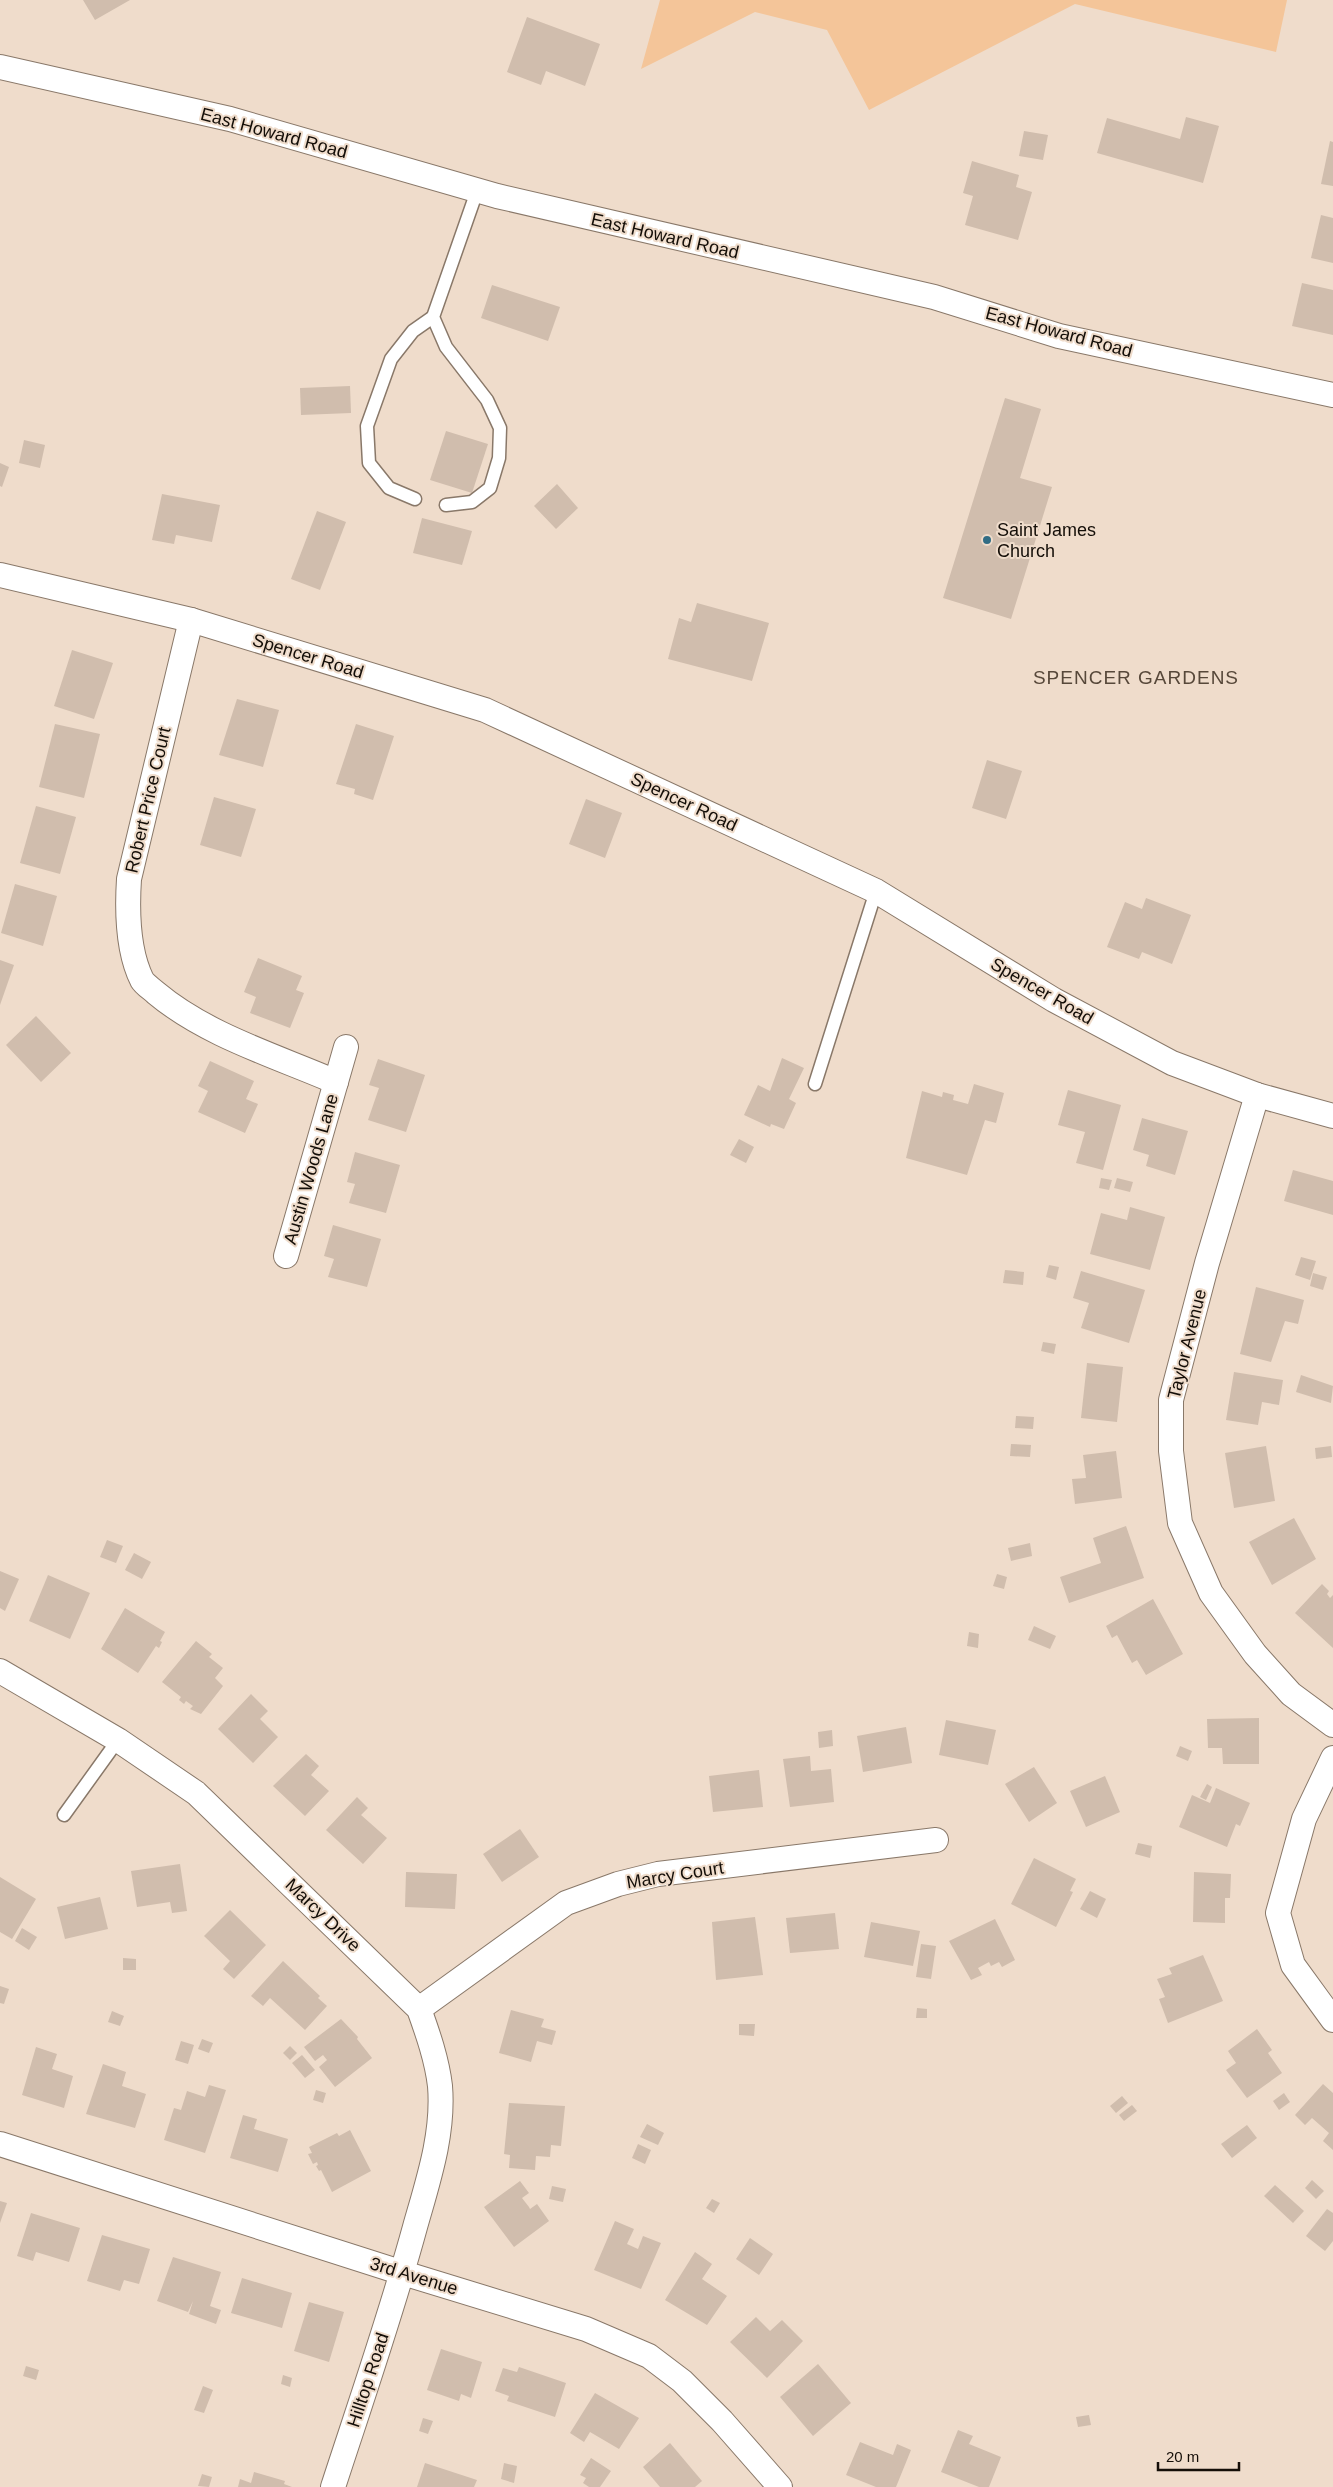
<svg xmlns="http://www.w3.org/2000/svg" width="1333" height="2487" font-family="Arial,sans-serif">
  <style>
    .green { fill: #f4c599 }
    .building { fill: #d0bdad }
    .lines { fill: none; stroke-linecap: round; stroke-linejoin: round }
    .service-casing { stroke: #897869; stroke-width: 15 }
    .minor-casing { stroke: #897869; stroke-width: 26 }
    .service { stroke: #fff; stroke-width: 12 }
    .minor { stroke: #fff; stroke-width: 24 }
    .poi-dot { fill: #316c84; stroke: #efdccb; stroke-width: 2 }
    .labels { text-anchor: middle; stroke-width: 4; stroke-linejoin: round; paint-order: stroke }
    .street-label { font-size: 18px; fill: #140e08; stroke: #efdccb }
    .poi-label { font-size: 18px; fill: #140e08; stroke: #efdccb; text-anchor: start }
    .neighbourhood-label { font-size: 19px; letter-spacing: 1px; fill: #57483a; stroke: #efdccb }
  </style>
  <rect width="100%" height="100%" fill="#efdccb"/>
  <polygon class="green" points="660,0 1287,0 1276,52 1075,4 869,110 827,30 755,12 641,69"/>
  <g class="building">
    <polygon points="83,0 130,0 95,20"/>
    <polygon points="527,17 600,44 585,86 546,71 541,85 507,72"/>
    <polygon points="1186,117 1219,126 1203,183 1097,153 1107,118 1180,139"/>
    <polygon points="1024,131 1048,135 1043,160 1019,156"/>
    <polygon points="1330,141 1333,142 1333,186 1321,184"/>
    <polygon points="972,161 1019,175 1016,187 1032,192 1018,240 965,225 973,196 963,193"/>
    <polygon points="1321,215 1333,218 1333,263 1311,258"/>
    <polygon points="1302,283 1333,290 1333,335 1292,326"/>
    <polygon points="492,285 560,307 548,341 481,318"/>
    <polygon points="350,386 351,413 301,415 300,388"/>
    <polygon points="1005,398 1041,409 1020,478 1052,487 1011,619 943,598"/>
    <polygon points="446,431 488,444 472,493 430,480"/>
    <polygon points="24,440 45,445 40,468 19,463"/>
    <polygon points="0,463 9,467 2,487 0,486"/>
    <polygon points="557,484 578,508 556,529 534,506"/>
    <polygon points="162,494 220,505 212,542 176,535 174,544 152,540"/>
    <polygon points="317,511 346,522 320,590 291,579"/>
    <polygon points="422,518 472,531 462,565 413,553"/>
    <polygon points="697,603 769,623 752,681 668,659 679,618 691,622"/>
    <polygon points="72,650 113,663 94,719 54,706"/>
    <polygon points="237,699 279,710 263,767 219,755"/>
    <polygon points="55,724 100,734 84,798 39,787"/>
    <polygon points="356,724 394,736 373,800 354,794 355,789 336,784"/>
    <polygon points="987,760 1022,771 1006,819 972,808"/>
    <polygon points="214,797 256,809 241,857 200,845"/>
    <polygon points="586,799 622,813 605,858 569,844"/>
    <polygon points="36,806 76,817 60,874 20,863"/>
    <polygon points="15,884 57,896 43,946 1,933"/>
    <polygon points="1146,898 1191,915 1172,964 1142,952 1139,959 1107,947 1125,902 1142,909"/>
    <polygon points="258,958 302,976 296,990 304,993 290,1028 250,1013 256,997 244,992"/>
    <polygon points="0,960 14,965 0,1005"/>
    <polygon points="36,1016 71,1053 41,1082 6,1045"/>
    <polygon points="782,1058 804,1068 789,1099 796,1103 784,1129 771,1124 770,1127 744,1115 758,1085 770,1091"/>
    <polygon points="378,1059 425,1075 406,1132 368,1120 379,1088 369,1085"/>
    <polygon points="210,1061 254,1081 246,1099 258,1104 245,1133 198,1112 208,1091 198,1086"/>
    <polygon points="974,1084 1004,1093 996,1123 985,1120 967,1175 906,1158 922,1091 942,1097 943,1092 954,1095 953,1100 968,1104"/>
    <polygon points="1068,1090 1121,1105 1103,1170 1076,1163 1085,1132 1058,1125"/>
    <polygon points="1142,1118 1188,1131 1175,1175 1146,1166 1149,1155 1133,1150"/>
    <polygon points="739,1139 754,1147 746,1163 730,1155"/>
    <polygon points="355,1152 400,1165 386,1213 349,1203 355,1184 347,1182"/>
    <polygon points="1293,1170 1333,1181 1333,1215 1284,1201"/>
    <polygon points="1101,1178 1112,1180 1109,1190 1099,1188"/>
    <polygon points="1117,1178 1133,1182 1130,1192 1114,1188"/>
    <polygon points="1130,1207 1165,1217 1150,1270 1090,1254 1101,1213 1127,1220"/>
    <polygon points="333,1225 381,1239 367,1287 328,1277 334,1259 324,1256"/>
    <polygon points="1301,1257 1316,1261 1310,1280 1295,1275"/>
    <polygon points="1049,1265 1059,1267 1056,1280 1046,1277"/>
    <polygon points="1005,1270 1024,1272 1023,1285 1003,1283"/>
    <polygon points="1081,1271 1145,1290 1129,1343 1081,1328 1089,1303 1073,1298"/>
    <polygon points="1313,1273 1327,1277 1323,1290 1310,1286"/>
    <polygon points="1256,1287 1304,1300 1298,1324 1285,1321 1271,1362 1240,1354"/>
    <polygon points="1043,1342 1056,1344 1054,1354 1041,1351"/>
    <polygon points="1087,1363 1123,1367 1117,1422 1081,1418"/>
    <polygon points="1234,1372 1283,1380 1279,1405 1262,1402 1258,1425 1226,1420"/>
    <polygon points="1301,1375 1333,1386 1331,1403 1296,1392"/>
    <polygon points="1016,1416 1034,1417 1033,1429 1015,1428"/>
    <polygon points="1011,1444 1031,1445 1030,1457 1010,1456"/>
    <polygon points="1266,1446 1275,1501 1234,1508 1225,1453"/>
    <polygon points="1331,1446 1332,1457 1316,1459 1315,1448"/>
    <polygon points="1116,1451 1122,1498 1075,1504 1072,1479 1086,1478 1083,1455"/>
    <polygon points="1294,1518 1316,1559 1272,1585 1249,1542"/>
    <polygon points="1126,1526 1144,1578 1069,1603 1060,1577 1101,1563 1093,1538"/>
    <polygon points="107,1540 123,1546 116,1563 100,1557"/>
    <polygon points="1030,1543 1032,1556 1011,1561 1008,1548"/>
    <polygon points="134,1553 151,1562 142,1579 125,1570"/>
    <polygon points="0,1571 19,1579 5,1611 0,1608"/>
    <polygon points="997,1574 1007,1577 1004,1589 993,1586"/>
    <polygon points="48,1575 90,1593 70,1639 29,1621"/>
    <polygon points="1322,1584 1329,1591 1327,1594 1330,1598 1333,1595 1333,1648 1295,1613"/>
    <polygon points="1153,1599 1183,1654 1146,1675 1137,1660 1132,1663 1117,1635 1112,1638 1106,1626"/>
    <polygon points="125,1608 165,1632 160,1641 162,1642 159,1648 156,1646 138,1673 101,1649"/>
    <polygon points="1034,1626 1056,1636 1050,1649 1028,1640"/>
    <polygon points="969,1632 979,1634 978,1648 967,1646"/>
    <polygon points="196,1641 212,1654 209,1657 223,1668 215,1678 223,1686 201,1714 190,1709 193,1706 186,1701 184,1704 179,1700 181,1697 162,1682"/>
    <polygon points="251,1694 268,1711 260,1719 278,1737 253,1763 218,1729"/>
    <polygon points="1259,1718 1259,1764 1223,1764 1222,1748 1208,1748 1207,1719"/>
    <polygon points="946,1720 996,1730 988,1765 939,1755"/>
    <polygon points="906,1727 912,1763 863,1772 857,1736"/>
    <polygon points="832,1730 833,1746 819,1748 818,1732"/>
    <polygon points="1180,1746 1192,1751 1188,1761 1176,1756"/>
    <polygon points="306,1754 319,1766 311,1775 329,1791 305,1816 273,1786"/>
    <polygon points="810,1756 811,1771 831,1769 834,1802 790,1807 783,1759"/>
    <polygon points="1034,1767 1057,1803 1029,1822 1005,1784"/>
    <polygon points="759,1770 763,1807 713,1812 709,1776"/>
    <polygon points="1105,1776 1120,1812 1086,1827 1070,1791"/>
    <polygon points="1207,1784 1212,1787 1206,1800 1200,1797"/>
    <polygon points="1216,1788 1250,1803 1240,1826 1236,1824 1227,1847 1179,1827 1192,1795 1210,1803"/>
    <polygon points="357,1797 368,1808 361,1815 387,1838 363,1864 326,1830"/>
    <polygon points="520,1829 539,1857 502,1882 483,1854"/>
    <polygon points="1138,1843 1152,1846 1150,1858 1135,1854"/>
    <polygon points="1034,1858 1076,1879 1070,1891 1073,1892 1056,1927 1011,1904"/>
    <polygon points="180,1864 187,1911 172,1913 170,1902 137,1907 131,1871"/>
    <polygon points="406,1872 457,1874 455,1909 405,1907"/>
    <polygon points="1194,1872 1231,1874 1230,1898 1225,1898 1225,1923 1193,1922"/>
    <polygon points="0,1877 36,1899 12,1939 0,1932"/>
    <polygon points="1090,1891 1106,1899 1097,1918 1080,1909"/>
    <polygon points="100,1897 108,1929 65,1939 57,1907"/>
    <polygon points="230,1910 266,1945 234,1979 223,1969 230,1961 204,1936"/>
    <polygon points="835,1913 839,1949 790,1953 786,1918"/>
    <polygon points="755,1917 763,1975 716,1980 712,1922"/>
    <polygon points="995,1919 1015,1960 1002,1967 999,1962 991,1966 989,1962 978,1968 982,1975 971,1980 949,1941"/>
    <polygon points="871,1922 920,1931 913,1966 864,1957"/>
    <polygon points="22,1928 37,1937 29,1950 15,1941"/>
    <polygon points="921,1944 936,1946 931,1979 916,1977"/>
    <polygon points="1203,1955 1223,2001 1168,2023 1159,1999 1165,1997 1157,1979 1172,1974 1169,1968"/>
    <polygon points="123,1958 136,1959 136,1970 123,1970"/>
    <polygon points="283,1961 320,1996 318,1998 327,2006 305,2030 270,1998 263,2006 251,1996"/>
    <polygon points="0,1986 9,1989 4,2004 0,2003"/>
    <polygon points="917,2008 927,2009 927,2018 916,2018"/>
    <polygon points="511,2010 544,2019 541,2027 556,2031 552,2045 537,2041 531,2062 499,2053"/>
    <polygon points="112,2011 124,2016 120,2026 108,2022"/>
    <polygon points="341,2019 358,2037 357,2039 372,2058 335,2087 319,2067 327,2060 323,2055 315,2061 304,2047"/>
    <polygon points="739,2024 755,2024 754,2036 739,2035"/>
    <polygon points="1257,2029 1272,2050 1268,2053 1282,2073 1247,2098 1226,2070 1236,2063 1228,2051"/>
    <polygon points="202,2039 213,2043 209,2053 198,2049"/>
    <polygon points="181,2041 194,2045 188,2064 175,2060"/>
    <polygon points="290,2046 297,2053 290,2060 283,2053"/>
    <polygon points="36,2047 57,2054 52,2069 73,2076 64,2108 22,2095"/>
    <polygon points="302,2055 315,2070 305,2078 292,2063"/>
    <polygon points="103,2064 126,2072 122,2086 146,2094 135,2128 86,2114"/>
    <polygon points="1323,2084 1333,2093 1333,2150 1323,2141 1329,2133 1312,2118 1305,2125 1295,2115"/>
    <polygon points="209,2085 226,2090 205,2153 164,2140 174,2108 181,2110 187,2091 205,2097"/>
    <polygon points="316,2090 326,2093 323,2103 313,2100"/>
    <polygon points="1284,2093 1290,2102 1279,2110 1273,2101"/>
    <polygon points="1122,2096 1128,2103 1116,2113 1110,2106"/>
    <polygon points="509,2103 565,2106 561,2146 551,2145 550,2157 536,2156 535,2170 509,2168 510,2155 504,2154"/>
    <polygon points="1132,2105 1137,2111 1124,2121 1119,2115"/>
    <polygon points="243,2115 257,2119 254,2129 288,2139 278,2172 230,2158"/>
    <polygon points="647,2124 664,2133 658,2145 640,2137"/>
    <polygon points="1247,2125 1257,2138 1232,2158 1221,2144"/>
    <polygon points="350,2130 371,2171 332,2192 321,2170 319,2171 316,2166 318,2165 317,2162 313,2164 308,2154 312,2153 309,2147 337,2133 339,2136"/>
    <polygon points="638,2144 651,2150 645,2164 632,2158"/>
    <polygon points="1312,2180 1324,2191 1316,2199 1305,2188"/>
    <polygon points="520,2181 529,2193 522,2198 529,2207 530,2209 537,2204 549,2221 514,2247 484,2207"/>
    <polygon points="1275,2185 1304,2211 1293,2223 1264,2196"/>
    <polygon points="552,2186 566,2189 563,2202 549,2199"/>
    <polygon points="712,2199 720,2203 714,2213 706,2208"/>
    <polygon points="0,2201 7,2203 0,2223"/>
    <polygon points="1327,2209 1333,2213 1333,2241 1325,2251 1306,2236"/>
    <polygon points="31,2213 80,2228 69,2262 36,2252 33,2261 17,2256"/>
    <polygon points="615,2221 634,2229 627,2244 638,2249 643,2236 661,2243 641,2289 594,2270"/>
    <polygon points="102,2235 150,2249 139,2284 124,2280 120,2291 87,2281"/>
    <polygon points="750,2238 773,2254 759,2275 736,2259"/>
    <polygon points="695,2252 712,2264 702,2279 727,2296 707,2325 665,2300"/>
    <polygon points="173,2257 221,2272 210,2306 221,2310 216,2324 189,2314 193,2301 188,2312 157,2301"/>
    <polygon points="242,2278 292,2293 282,2328 231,2313"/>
    <polygon points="309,2302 344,2312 329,2362 294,2351"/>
    <polygon points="756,2317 770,2331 782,2320 803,2341 767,2378 730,2342"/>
    <polygon points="441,2349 482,2362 471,2398 461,2394 459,2401 427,2390"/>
    <polygon points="818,2364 851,2403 813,2436 780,2397"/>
    <polygon points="26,2366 39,2370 36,2380 23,2376"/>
    <polygon points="519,2367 566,2383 555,2417 507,2401 509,2396 495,2391 503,2368 517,2372"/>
    <polygon points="283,2375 292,2378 290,2387 281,2384"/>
    <polygon points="203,2386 213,2390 204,2413 194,2410"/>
    <polygon points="595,2393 639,2418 619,2449 590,2432 584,2442 570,2433"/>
    <polygon points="1089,2415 1091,2425 1078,2427 1076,2417"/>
    <polygon points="423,2418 433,2421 428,2434 419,2431"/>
    <polygon points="958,2430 973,2436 969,2444 1001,2457 989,2487 979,2487 941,2472"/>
    <polygon points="860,2442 893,2455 897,2444 911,2450 896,2487 876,2487 846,2475"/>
    <polygon points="670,2443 702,2481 695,2487 660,2487 643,2467"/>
    <polygon points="591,2458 611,2471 600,2487 589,2487 583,2483 586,2478 580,2475"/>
    <polygon points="425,2463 477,2480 474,2487 417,2487"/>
    <polygon points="504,2463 517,2466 514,2483 501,2479"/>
    <polygon points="254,2472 285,2481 284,2484 292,2487 238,2487 240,2479 251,2483"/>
    <polygon points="202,2474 212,2477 209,2487 198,2486"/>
  </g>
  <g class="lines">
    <defs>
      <g id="service">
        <polyline points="415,499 389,488 369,463 367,426 391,359 413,331 433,317"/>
        <polyline points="446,505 472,502 490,488 499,458 500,428 487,400 446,347 433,317 477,191"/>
        <polyline points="815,1084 876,891"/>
        <polyline points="64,1815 118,1740"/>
      </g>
      <g id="minor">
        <polyline points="0,67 230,119 497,196 934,297 1059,336 1333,395"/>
        <polyline points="0,575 191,620 485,710 876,891 1054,1000 1172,1063 1257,1095 1333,1116"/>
        <path d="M191,620L129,879C127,910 128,952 142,980C145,985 152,989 156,993C206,1035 276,1056 336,1082"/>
        <polyline points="1257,1095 1207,1263 1171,1400 1171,1451 1180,1523 1211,1593 1255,1654 1291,1694 1333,1725"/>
        <polyline points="286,1256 346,1047"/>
        <path d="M0,1671L118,1740L196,1793L419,2009C428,2034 437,2060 440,2086C444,2134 428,2181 415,2227C391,2315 361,2401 333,2487"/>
        <polyline points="1333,1758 1304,1819 1278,1913 1293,1965 1333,2020"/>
        <polyline points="419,2009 566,1903 618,1884 658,1874 936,1840"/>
        <polyline points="0,2144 403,2273 586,2329 649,2356 682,2381 722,2421 780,2487"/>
      </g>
    </defs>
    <use href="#service" class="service-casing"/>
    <use href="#minor" class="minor-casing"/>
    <use href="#service" class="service"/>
    <use href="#minor" class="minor"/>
  </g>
  <circle class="poi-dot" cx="987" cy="540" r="5"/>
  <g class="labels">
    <g class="street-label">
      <text transform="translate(274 133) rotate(15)" y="6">East Howard Road</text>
      <text transform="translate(665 236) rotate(13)" y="6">East Howard Road</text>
      <text transform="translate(1059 332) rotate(15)" y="6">East Howard Road</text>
      <text transform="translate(308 656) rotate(17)" y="6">Spencer Road</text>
      <text transform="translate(148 800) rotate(-77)" y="6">Robert Price Court</text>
      <text transform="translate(684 802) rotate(25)" y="6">Spencer Road</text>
      <text transform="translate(1042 991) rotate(30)" y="6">Spencer Road</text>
      <text transform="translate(311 1169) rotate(-74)" y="6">Austin Woods Lane</text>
      <text transform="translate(1187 1344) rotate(-76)" y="6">Taylor Avenue</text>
      <text transform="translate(675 1875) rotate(-9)" y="6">Marcy Court</text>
      <text transform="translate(323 1915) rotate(44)" y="6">Marcy Drive</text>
      <text transform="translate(414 2276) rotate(17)" y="6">3rd Avenue</text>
      <text transform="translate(368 2380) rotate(-72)" y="6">Hilltop Road</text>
    </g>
    <g class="poi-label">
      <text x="997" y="536">Saint James<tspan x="997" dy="21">Church</tspan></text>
    </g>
    <g class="neighbourhood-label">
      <text x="1136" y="684">SPENCER GARDENS</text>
    </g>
  </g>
  <path d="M1158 2462v8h81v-8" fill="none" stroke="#140e08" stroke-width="2.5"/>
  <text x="1166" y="2462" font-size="15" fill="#140e08" stroke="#efdccb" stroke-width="4" paint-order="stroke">20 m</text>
</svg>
